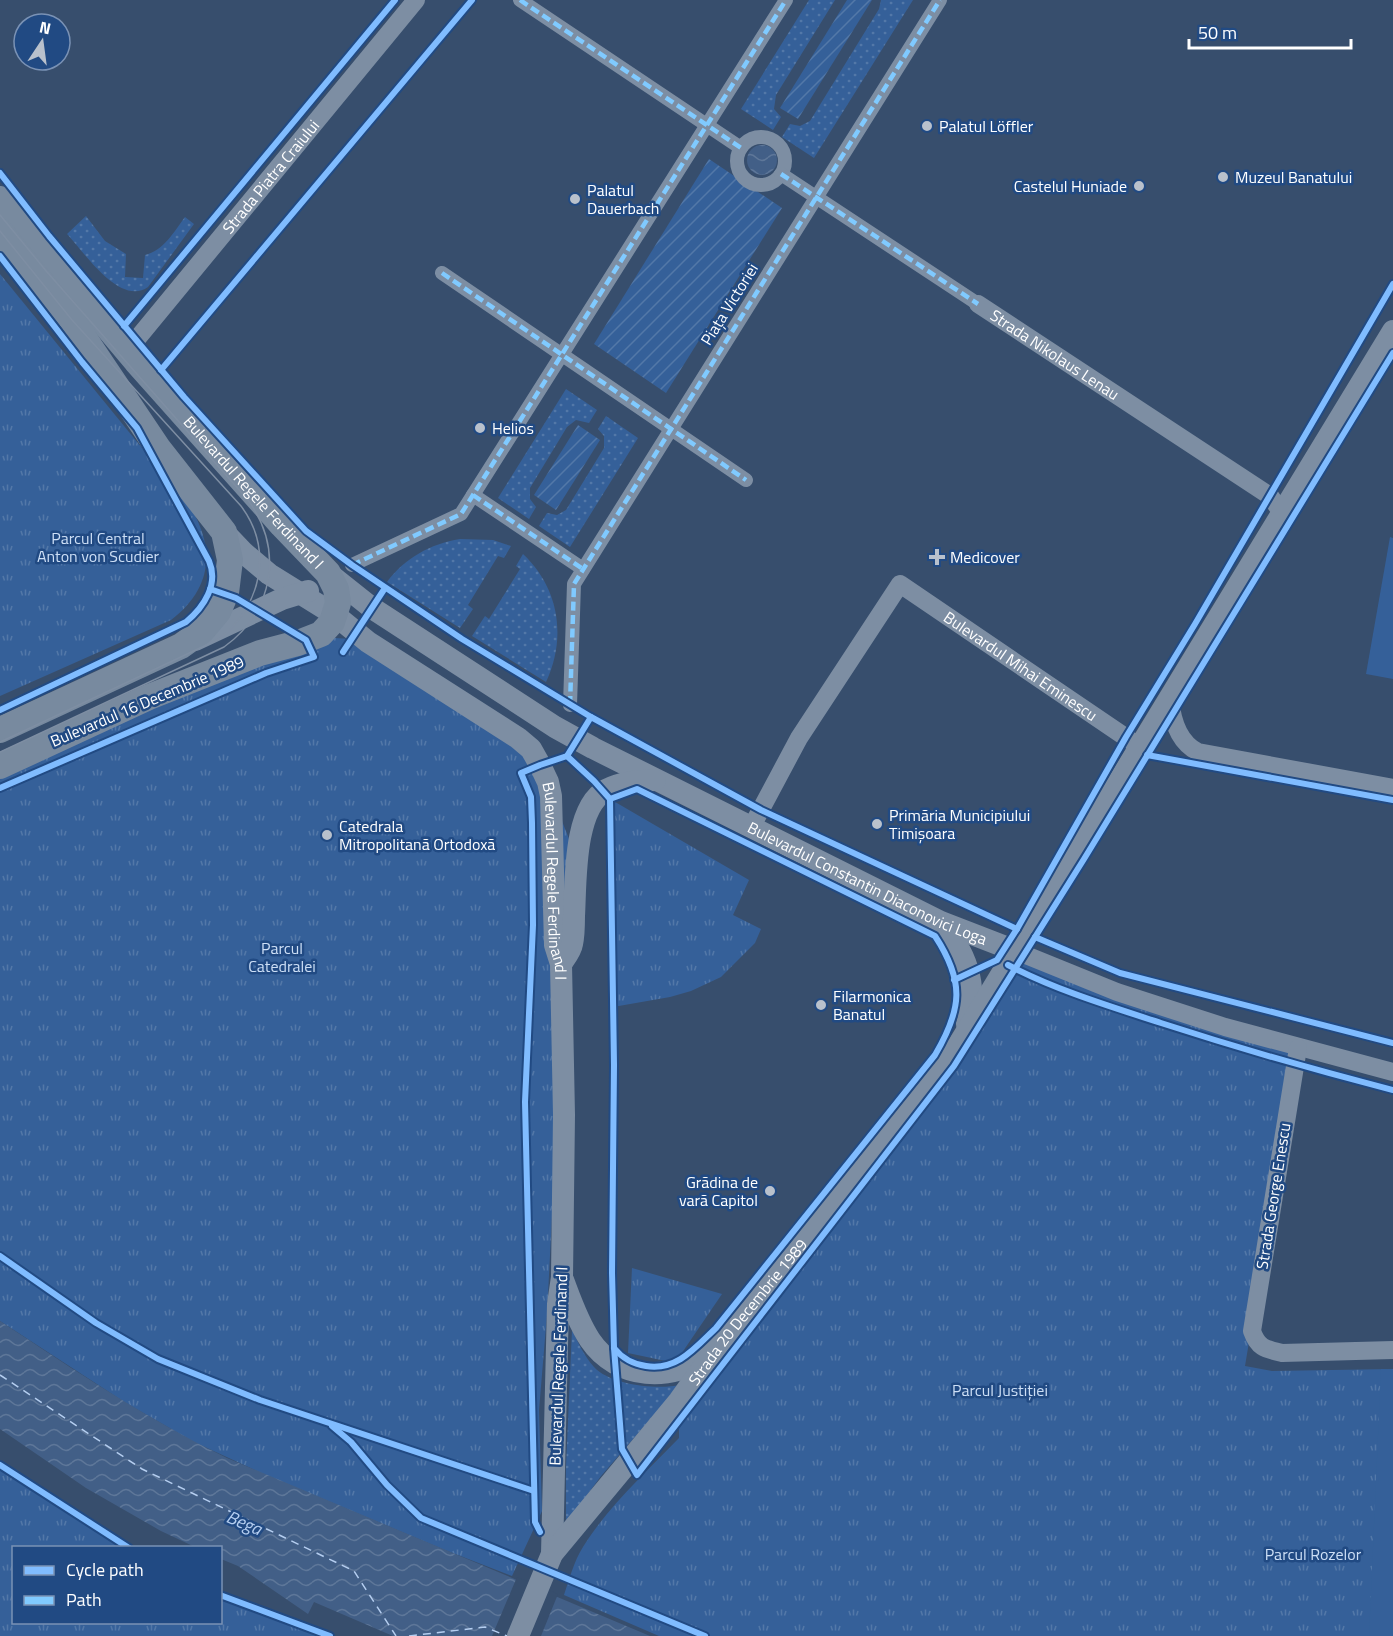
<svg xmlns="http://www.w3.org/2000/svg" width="1393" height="1636" font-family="'Titillium Web',sans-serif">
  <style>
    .grass { fill: url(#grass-dots) }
    .park { fill: url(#park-tufts) }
    .garden { fill: url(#garden-furrows) }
    .pitch { fill: #356099 }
    .water { fill: url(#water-waves) }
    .pier { fill: #374e6d }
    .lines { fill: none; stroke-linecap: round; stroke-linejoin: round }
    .ferry { stroke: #b5cef0; stroke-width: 1.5; stroke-dasharray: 8 6; stroke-linecap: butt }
    .pedestrian { stroke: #7d8ea3; stroke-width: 14 }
    .minor { stroke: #7d8ea3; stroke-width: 18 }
    .tertiary { stroke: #7d8ea3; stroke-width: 22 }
    .secondary { stroke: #788a9f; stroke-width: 26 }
    .tram { stroke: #7e8ea3; stroke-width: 1.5 }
    .quiet { stroke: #80caff; stroke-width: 4.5; stroke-dasharray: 9 4.5; stroke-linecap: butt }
    .cycleway-casing { stroke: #214a83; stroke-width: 10 }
    .cycleway { stroke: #80bcff; stroke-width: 6 }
    .poi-dot { fill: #b9c1cc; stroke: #214a83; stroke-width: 2 }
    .labels { text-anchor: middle; stroke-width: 5; stroke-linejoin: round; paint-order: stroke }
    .poi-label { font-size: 16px; fill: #fff; stroke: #214a83; text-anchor: start }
    .street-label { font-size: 16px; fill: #fff; stroke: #214a83 }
    .park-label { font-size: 16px; fill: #cddff6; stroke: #214a83 }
    .water-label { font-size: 18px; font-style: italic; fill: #b5cef0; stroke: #214a83 }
  </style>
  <defs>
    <pattern id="grass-dots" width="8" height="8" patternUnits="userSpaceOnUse" patternTransform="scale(1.5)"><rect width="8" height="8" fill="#356099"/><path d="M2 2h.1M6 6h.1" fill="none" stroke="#5378a8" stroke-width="1.8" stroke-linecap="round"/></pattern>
    <pattern id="park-tufts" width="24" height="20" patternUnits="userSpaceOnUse" patternTransform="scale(1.5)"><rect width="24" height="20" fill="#356099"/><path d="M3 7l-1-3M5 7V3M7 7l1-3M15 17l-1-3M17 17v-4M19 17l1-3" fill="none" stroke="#5378a8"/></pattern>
    <pattern id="garden-furrows" width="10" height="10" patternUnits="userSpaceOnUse" patternTransform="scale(1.5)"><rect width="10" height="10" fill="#356099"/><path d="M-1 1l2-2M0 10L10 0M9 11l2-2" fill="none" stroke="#5378a8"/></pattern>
    <pattern id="water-waves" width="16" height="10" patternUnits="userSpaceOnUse" patternTransform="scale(1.5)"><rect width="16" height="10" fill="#425f87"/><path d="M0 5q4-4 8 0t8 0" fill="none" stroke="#5e7799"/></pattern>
  </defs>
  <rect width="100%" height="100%" fill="#374e6d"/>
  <g class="grass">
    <polygon points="809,0 835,0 776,95 774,109 781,117 773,130 741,109"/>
    <polygon points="881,0 913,0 814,158 782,137 790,124 800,126 810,121 879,9"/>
    <path d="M86,216L105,241L126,254L125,277L143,278L145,255C163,251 174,232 185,217L194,224L148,287C120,307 84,252 67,234Z"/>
    <polygon points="566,389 597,410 589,423 576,420 567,427 530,488 530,499 536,507 529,519 498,498"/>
    <polygon points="606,416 638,438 570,547 539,526 547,513 557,515 566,510 604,448 604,436 598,429"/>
    <path d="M460,539L493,540L511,546L504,558L498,556L468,605L473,609L460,628L387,582C405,558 430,544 460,539Z"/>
    <path d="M523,554C559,588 567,637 546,682L472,636L485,616L489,619L520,569L516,566Z"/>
    <path d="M572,1330C578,1342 584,1356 594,1367C610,1385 658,1390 680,1385L601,1476L566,1524V1467Z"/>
  </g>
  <g class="park">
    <path d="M0,274L191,508C216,551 211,589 171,620L0,696Z"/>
    <polygon points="334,638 352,639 540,765 571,844 547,1314 539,1410 542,1511 512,1576 445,1550 259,1472 194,1442 126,1403 0,1321 0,770 298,643"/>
    <polygon points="610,799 749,880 733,915 761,929 755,943 721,977 691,991 670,997 613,1007"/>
    <path d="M1013,957L1295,1053V1065L1245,1366L1272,1371L1393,1369V1636H659L564,1595C569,1580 574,1561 583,1547C607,1508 647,1471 679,1438V1401Z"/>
    <polygon points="632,1268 722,1294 675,1363 628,1353"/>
    <polygon points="0,1469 55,1506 128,1547 14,1548 14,1622 220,1622 221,1593 317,1636 0,1636"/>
  </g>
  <g class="garden">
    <polygon points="847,0 872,0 798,119 780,108"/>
    <polygon points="709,159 782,208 666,393 594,344"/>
    <polygon points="578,425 600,440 556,510 534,495"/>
  </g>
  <g class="pitch">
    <polygon points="1390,537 1393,538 1393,679 1366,674"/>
    <polygon points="1381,1369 1393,1370 1393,1636 1369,1636"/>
  </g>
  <g class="water">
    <circle cx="762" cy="160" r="15"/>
    <path d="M0,1321C74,1370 147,1419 227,1458L650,1636H393L314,1602L308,1614L238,1566L221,1559L220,1548L195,1547L161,1531L86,1488L0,1429Z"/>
  </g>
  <polygon class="pier" points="517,1577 558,1594 541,1636 492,1636"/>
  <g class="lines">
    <g class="ferry">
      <polyline points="0,1375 142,1469 354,1571 396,1636"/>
      <polyline points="409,1636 485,1627 507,1636"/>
    </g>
    <g class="pedestrian">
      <polyline points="520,0 741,148"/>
      <circle cx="761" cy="161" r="24"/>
      <polyline points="781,174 978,304"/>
      <polyline points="442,273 746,480"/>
      <polyline points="473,495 583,569"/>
      <polyline points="352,565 461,514 786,0"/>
      <polyline points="570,705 574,584 940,0"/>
    </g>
    <g class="minor">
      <path id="s1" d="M978,304L1270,496L1282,513"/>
      <path id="s2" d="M127,351L416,0"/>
      <path d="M1170,699C1172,720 1178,742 1198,752L1393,788"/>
      <path id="s3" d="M751,828L799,738L900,584L1140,747"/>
      <polyline points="1016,951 1117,992 1225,1027 1393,1072"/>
      <path d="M1298,1048L1252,1331C1258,1348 1265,1349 1282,1353L1393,1350"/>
    </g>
    <g class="tertiary">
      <path id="s4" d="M224,532L244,553L269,574L335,615L368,642L518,738L531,749L540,765L548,782L551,796L555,945L561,964L564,1115L562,1277L558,1304L552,1554"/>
      <path id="s5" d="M328,573L372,608L555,727L593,748L941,922L1016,951"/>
      <polyline points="195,640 282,599 308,591"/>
      <path d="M938,923C967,950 978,986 967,1024"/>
      <path d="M561,964C565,958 571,951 572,944C574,935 574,925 574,916C576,883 573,808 606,790C621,782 638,781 655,780"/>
      <path d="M563,1280C571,1301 578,1322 590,1340C617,1380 673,1383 709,1354"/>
      <path id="s6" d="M518,1636L552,1554L679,1401L725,1337L918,1101L959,1044L1393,331"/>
    </g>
    <g class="secondary">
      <path id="s7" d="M0,199L136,361L282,525L328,573L336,589L338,603L332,622L321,634L298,643L260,653L149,697L0,766"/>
      <polyline points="0,231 72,320 158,448 224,532 230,560 226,593 218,612 202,631 181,646 0,730"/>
    </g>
    <g class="tram">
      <path d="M0,215L47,272L248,500C284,550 274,611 224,647L0,752"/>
      <path d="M0,231L72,320L241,506C274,550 261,607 219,639L0,742"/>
    </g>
    <g class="quiet">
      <polyline points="520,0 741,148"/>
      <polyline points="781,174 978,304"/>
      <polyline points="442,273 746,480"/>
      <polyline points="473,495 583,569"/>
      <polyline points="352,565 461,514 786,0"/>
      <polyline points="570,705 574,584 940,0"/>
    </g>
    <defs>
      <g id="cycleway">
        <polyline points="0,173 49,236 184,397 306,531 352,565 462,639 591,717 761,810 1017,929"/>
        <path d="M0,256L82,362L137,428L209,561C219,584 204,607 186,622L0,710"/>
        <polyline points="124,326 395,0"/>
        <polyline points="161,370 472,0"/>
        <polyline points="343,652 385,588"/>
        <polyline points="1147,755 1393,800"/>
        <polyline points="567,756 594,781 610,799 614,1065 612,1273 614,1348 622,1449 637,1475 954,1066 1084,859 1393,353"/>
        <polyline points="0,788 266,673 314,657 306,640 236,598 210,589"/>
        <path d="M610,799L637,789L935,936C965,982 962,1009 935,1055L716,1328C695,1348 677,1371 646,1366C632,1364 622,1358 614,1348"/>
        <polyline points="1035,937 1120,973 1393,1043"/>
        <path d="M1008,965C1056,990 1109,1006 1161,1023C1238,1048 1315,1070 1393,1090"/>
        <polyline points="954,980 997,960 1017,929 1126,737 1195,624 1393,284"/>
        <polyline points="0,1256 96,1323 158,1359 260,1400 534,1491"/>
        <polyline points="332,1426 351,1442 387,1485 421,1518 705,1636"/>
        <polyline points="0,1465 129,1548"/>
        <polyline points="540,1532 535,1522 525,1102 533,925 532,823 531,797 521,773 540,765 567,756 591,717"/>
        <polyline points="220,1595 330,1636"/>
      </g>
    </defs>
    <use href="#cycleway" class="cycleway-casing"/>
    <use href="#cycleway" class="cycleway"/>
  </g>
  <g class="poi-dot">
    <circle cx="927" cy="126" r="6"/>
    <circle cx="1223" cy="177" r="6"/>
    <circle cx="1139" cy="186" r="6"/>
    <circle cx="575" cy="199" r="6"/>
    <circle cx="480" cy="428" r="6"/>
    <path d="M934 548h6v6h6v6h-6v6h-6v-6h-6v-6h6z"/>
    <circle cx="877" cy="824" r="6"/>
    <circle cx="327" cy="835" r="6"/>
    <circle cx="821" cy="1005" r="6"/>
    <circle cx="770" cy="1191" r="6"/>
  </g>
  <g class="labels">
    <g class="poi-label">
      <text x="939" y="132">Palatul Löffler</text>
      <text x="1235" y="183">Muzeul Banatului</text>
      <text x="1127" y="192" text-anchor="end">Castelul Huniade</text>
      <text x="587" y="196">Palatul<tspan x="587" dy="18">Dauerbach</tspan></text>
      <text x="492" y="434">Helios</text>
      <text x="950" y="563">Medicover</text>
      <text x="889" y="821">Primăria Municipiului<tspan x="889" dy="18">Timișoara</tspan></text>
      <text x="339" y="832">Catedrala<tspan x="339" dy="18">Mitropolitană Ortodoxă</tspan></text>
      <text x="833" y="1002">Filarmonica<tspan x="833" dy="18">Banatul</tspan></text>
      <text x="758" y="1188" text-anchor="end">Grădina de<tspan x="758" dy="18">vară Capitol</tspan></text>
    </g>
    <g class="street-label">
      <text dy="6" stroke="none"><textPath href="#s2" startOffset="226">Strada Piatra Craiului</textPath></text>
      <text transform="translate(729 304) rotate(-58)" y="6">Piața Victoriei</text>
      <text dy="6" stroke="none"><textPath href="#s1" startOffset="92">Strada Nikolaus Lenau</textPath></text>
      <text dy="6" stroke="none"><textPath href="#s7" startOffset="388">Bulevardul Regele Ferdinand I</textPath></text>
      <text dy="6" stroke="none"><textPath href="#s3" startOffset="432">Bulevardul Mihai Eminescu</textPath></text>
      <text transform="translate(147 701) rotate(-23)" y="6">Bulevardul 16 Decembrie 1989</text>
      <text dy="6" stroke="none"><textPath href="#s4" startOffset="514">Bulevardul Regele Ferdinand I</textPath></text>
      <text dy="6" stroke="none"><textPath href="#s5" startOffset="624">Bulevardul Constantin Diaconovici Loga</textPath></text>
      <text transform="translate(1273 1196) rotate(-81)" y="6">Strada George Enescu</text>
      <text dy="6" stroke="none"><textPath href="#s6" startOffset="400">Strada 20 Decembrie 1989</textPath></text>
      <text transform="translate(558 1366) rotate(-88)" y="6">Bulevardul Regele Ferdinand I</text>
    </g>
    <g class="park-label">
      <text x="98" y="544">Parcul Central<tspan x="98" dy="18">Anton von Scudier</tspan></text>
      <text x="282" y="954">Parcul<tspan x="282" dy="18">Catedralei</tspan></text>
      <text x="1000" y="1396">Parcul Justiției</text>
      <text x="1313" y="1560">Parcul Rozelor</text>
    </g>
    <g class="water-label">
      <text transform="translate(244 1523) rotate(23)" y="6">Bega</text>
    </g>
  </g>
  <rect x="12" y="1546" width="210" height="78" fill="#214a83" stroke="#7a92b5" stroke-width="1.5"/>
  <rect x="24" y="1566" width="30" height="9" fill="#80bcff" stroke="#7a92b5" stroke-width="1.5"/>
  <text x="66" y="1576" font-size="18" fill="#ffffff">Cycle path</text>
  <rect x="24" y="1596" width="30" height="9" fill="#80caff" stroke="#7a92b5" stroke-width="1.5"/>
  <text x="66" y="1606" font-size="18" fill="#ffffff">Path</text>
  <g transform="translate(42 42) rotate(13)"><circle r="28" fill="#214a83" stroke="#7a92b5" stroke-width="1.5"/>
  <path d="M0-4.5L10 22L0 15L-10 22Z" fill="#b9c1cc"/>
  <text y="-9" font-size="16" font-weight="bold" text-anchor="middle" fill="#ffffff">N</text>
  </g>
  <path d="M1189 39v9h162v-9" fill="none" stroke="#ffffff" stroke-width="3"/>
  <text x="1198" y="39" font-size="18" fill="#ffffff" stroke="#214a83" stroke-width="4.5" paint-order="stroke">50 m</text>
</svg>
